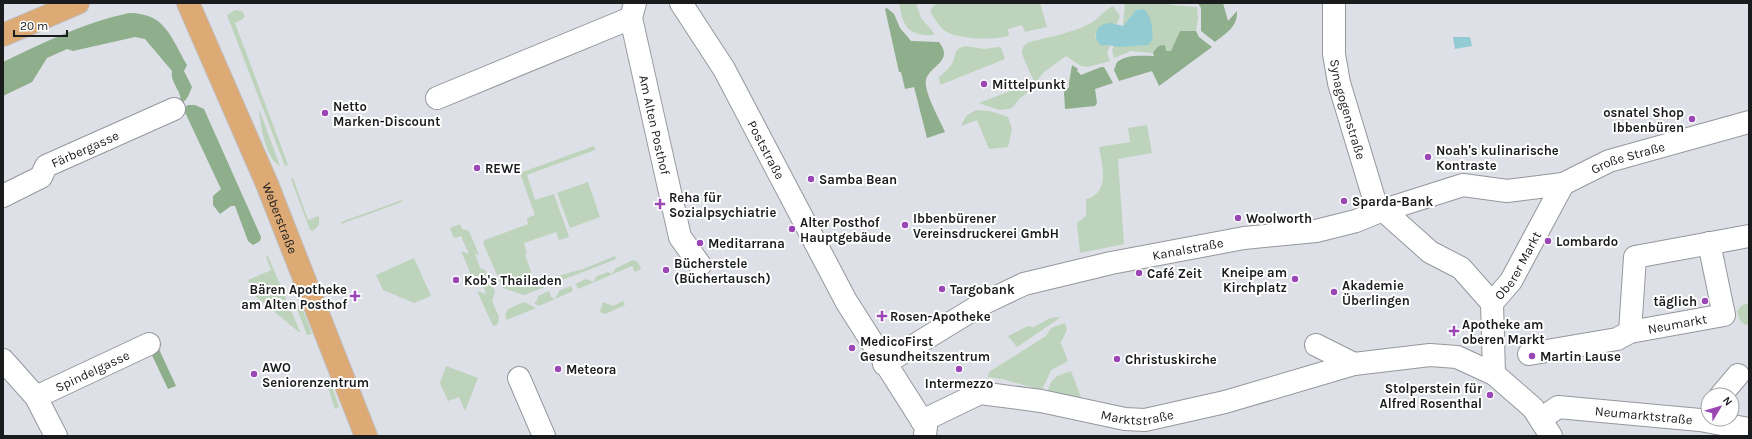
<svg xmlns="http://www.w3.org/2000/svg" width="1752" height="439" font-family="Karla,sans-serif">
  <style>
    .green { fill: #bdd3bb }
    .forest { fill: #8fae8c }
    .water { fill: #92cbd1 }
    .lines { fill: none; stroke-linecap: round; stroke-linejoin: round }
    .minor-casing { stroke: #95979d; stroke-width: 24 }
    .major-casing { stroke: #bfbfc0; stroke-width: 24 }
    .minor { stroke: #fff; stroke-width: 22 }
    .major { stroke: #ddaa76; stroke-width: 22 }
    .poi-dot { fill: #9a46b4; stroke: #fff; stroke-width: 1.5 }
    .labels { text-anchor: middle; stroke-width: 4; stroke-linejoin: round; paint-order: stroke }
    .poi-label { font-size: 13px; font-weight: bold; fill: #1a1b1d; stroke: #fff; text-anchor: start }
    .street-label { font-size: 13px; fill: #1a1b1d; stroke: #fff }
  </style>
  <rect width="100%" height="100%" fill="#dde0e6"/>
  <g class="green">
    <path d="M899,3H916L921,18L935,34C931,36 929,35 925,35C904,33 903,21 899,3Z"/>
    <path d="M940,3H1040L1047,27L1025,32L1022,25L1008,29L1009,36C993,40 959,40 945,31C939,27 934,17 930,11L934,5Z"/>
    <polygon points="1125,3 1168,3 1172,5 1197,7 1198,18 1196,31 1180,31 1171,51 1166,51 1156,48 1153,53 1131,51 1114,58 1112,50 1114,46 1143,46 1143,9 1136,10 1123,26"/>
    <path d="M1113,6L1120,16L1117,24C1108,23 1097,26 1095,36L1106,45L1110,46L1107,53L1110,61L1088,67L1081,66L1066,56L1044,72L1036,82L1034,81C1031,74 1021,55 1022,50C1023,46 1026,44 1029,42C1049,37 1073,33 1091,23C1099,18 1106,9 1113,6Z"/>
    <polygon points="235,10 242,11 245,16 243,19 235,23 288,165 285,166 227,15"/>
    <path d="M966,46L984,49L999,47L1001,48L1005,59L940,85L939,77C944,73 950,68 953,62C956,53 955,48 966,46Z"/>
    <polygon points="1028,84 1030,87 1026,94 1020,98 1012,108 1008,109 999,110 979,103"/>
    <path d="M259,109L280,166C265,159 260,123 259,109Z"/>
    <polygon points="976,110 990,111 1008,117 1012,129 1008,147 989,149 977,120 961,126 966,116"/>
    <path d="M1147,125L1152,153L1118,159L1124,244L1080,253L1077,223L1086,216V199C1111,193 1102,166 1099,147L1130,142L1128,128Z"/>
    <polygon points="594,146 595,150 527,175 535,200 554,194 569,237 559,240 556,232 524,243 527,254 525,255 534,280 549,275 551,278 583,269 615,256 616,259 524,295 503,288 483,243 485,240 528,224 527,218 535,215 520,173"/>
    <polygon points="293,178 308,220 319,216 319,225 313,231 310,230 291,179"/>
    <polygon points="588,182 600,217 570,228 557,193"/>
    <polygon points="402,200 402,202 341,224 341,222"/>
    <polygon points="460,224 462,229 469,231 479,255 475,254 480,268 485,270 495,292 492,301 499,317 498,324 493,326 477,291 486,294 484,288 475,284 461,251 469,254 461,236 454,238 450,228"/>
    <polygon points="268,256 300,332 299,332 255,296 248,280 271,270 266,257"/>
    <polygon points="414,258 431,296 414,303 383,290 376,275"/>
    <polygon points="633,260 638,262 641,269 635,272 632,266 578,289 576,284 586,279 593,282 597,276 608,272 612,274 616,268"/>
    <polygon points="571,286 573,291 539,306 534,303 537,301 538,296 549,291 551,297 555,299 560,290"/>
    <polygon points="623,301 625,305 605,314 600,312 603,302 613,306"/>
    <polygon points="524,302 536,308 507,320 505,315 508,309"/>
    <polygon points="1749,303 1749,324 1746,325 1740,321 1737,311 1742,305"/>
    <polygon points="295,304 302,307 312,334 307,335"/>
    <polygon points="1061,317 1017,347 1008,336 1028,326 1034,327 1050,318"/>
    <polygon points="1065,323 1067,330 1061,342 1060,341 1068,361 1051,370 1042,390 1002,379 988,377 989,372 1046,336 1051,328"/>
    <polygon points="446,366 478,378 465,411 459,397 448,401 440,383"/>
    <path d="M1071,371L1082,400L1048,391C1052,376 1057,376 1071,371Z"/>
    <polygon points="330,381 339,407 335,409 326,382"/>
  </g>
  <g class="forest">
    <path d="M1198,3H1223L1228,21L1237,11C1238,27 1226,33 1215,42L1201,31V8Z"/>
    <path d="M887,8L894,14L900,28L911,41L939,42C954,61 931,65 926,79C923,91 940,120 945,132L927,138L914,87L905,89L901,72H899L885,9Z"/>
    <path d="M129,13C166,13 171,38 187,65L184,71L192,87C189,94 188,100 181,103C182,91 170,83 172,71L145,39L135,37L73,51L67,49L47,58L32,82L3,96V62C43,43 85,22 129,13Z"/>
    <path d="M1180,31H1196L1199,37L1212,47L1159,86L1152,71L1119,81L1114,70L1117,62C1128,54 1142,56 1154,56L1153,53C1156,48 1158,45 1165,45L1166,51H1171Z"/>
    <polygon points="1072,65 1078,69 1077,71 1081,75 1101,67 1104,67 1113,83 1095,89 1097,103 1095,106 1065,109 1064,92 1069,87 1069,83"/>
    <polygon points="188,105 195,105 204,109 261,237 260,241 253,245 248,241 235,206 231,206 220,214 213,205 213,196 221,189 183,108"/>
    <polygon points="158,347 176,386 168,389 150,351"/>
  </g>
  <g class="water">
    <path d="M1143,9C1151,13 1154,31 1152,40C1151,42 1149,44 1148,45L1120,47L1106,45L1102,46C1091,38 1096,24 1109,23C1114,23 1118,25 1123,26L1136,10Z"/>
    <polygon points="1453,37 1470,37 1472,46 1455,49"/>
  </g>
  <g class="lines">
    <defs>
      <g id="minor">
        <path id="s1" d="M635,3L631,18L680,237L700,265"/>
        <path id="s2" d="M681,3L724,69L846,301L926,427L925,435"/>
        <path id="s3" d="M1334,3V54L1339,83L1378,212"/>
        <polyline points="437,98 631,18"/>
        <path id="s4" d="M3,196L41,177L46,166L174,109"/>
        <polyline points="1383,210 1430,252 1461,268 1492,303"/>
        <polyline points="1630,332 1635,257 1749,236"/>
        <polyline points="1316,345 1354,364"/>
        <path id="s5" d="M1529,354L1617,339L1630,332L1724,315L1709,243"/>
        <polyline points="3,360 36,397 56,436"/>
        <path id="s6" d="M884,364L982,304L1024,284L1111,263L1244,238L1316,231L1356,221L1378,212L1463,185L1507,191L1563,184L1609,161L1749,122"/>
        <path id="s7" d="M1494,374L1492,303L1511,281L1563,184"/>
        <polyline points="519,378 544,436"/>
        <polyline points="1721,395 1738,375"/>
        <path id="s8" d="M36,397L149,344"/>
        <path id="s9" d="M1541,419L1558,407L1700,420L1749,429"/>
        <path id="s10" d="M922,421L980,393L1041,401L1125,419L1145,420L1225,402L1354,364L1430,355L1457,357L1494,374L1533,408L1551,436"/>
      </g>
      <g id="major">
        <path id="s11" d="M188,3L267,184L366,436"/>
        <polyline points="3,35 78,3"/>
      </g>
    </defs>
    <use href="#minor" class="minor-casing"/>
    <use href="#major" class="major-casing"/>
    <use href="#minor" class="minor"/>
    <use href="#major" class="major"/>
  </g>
  <g class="poi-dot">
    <circle cx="984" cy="84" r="4"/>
    <circle cx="325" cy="113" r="4"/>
    <circle cx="1692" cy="119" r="4"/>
    <circle cx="1428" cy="157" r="4"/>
    <circle cx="477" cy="168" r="4"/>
    <circle cx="811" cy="179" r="4"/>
    <circle cx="1344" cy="201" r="4"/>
    <path d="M658 198h4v4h4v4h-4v4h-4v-4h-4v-4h4z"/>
    <circle cx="1238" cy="218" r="4"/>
    <circle cx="905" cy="225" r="4"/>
    <circle cx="792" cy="229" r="4"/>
    <circle cx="1548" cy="241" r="4"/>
    <circle cx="700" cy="243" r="4"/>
    <circle cx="666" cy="270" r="4"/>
    <circle cx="1139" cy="273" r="4"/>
    <circle cx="1295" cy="279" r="4"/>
    <circle cx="456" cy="280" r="4"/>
    <circle cx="942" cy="289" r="4"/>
    <circle cx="1334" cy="292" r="4"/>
    <path d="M353 290h4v4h4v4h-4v4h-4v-4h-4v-4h4z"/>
    <circle cx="1705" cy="301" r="4"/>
    <path d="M880 310h4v4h4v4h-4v4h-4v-4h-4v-4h4z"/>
    <path d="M1452 325h4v4h4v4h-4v4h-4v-4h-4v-4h4z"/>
    <circle cx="852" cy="348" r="4"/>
    <circle cx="1532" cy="356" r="4"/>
    <circle cx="1117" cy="359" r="4"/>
    <circle cx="558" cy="369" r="4"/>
    <circle cx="959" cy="369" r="4"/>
    <circle cx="254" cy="374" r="4"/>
    <circle cx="1490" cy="395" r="4"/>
  </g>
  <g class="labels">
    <g class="poi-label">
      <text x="992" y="89">Mittelpunkt</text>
      <text x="333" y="111">Netto<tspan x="333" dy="15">Marken-Discount</tspan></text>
      <text x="1684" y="117" text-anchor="end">osnatel Shop<tspan x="1684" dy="15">Ibbenbüren</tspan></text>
      <text x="1436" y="155">Noah's kulinarische<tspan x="1436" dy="15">Kontraste</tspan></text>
      <text x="485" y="173">REWE</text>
      <text x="819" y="184">Samba Bean</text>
      <text x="669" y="202">Reha für<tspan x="669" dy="15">Sozialpsychiatrie</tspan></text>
      <text x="1352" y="206">Sparda-Bank</text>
      <text x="913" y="223">Ibbenbürener<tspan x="913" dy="15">Vereinsdruckerei GmbH</tspan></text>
      <text x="1246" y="223">Woolworth</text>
      <text x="800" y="227">Alter Posthof<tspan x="800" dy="15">Hauptgebäude</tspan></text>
      <text x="1556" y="246">Lombardo</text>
      <text x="708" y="248">Meditarrana</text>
      <text x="674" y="268">Bücherstele<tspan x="674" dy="15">(Büchertausch)</tspan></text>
      <text x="1287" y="277" text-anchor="end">Kneipe am<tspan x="1287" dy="15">Kirchplatz</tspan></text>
      <text x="1147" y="278">Café Zeit</text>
      <text x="464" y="285">Kob's Thailaden</text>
      <text x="1342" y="290">Akademie<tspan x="1342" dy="15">Überlingen</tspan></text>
      <text x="347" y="294" text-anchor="end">Bären Apotheke<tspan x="347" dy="15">am Alten Posthof</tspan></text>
      <text x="950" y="294">Targobank</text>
      <text x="1697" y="306" text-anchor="end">täglich</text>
      <text x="890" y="321">Rosen-Apotheke</text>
      <text x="1462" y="329">Apotheke am<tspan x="1462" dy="15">oberen Markt</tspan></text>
      <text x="860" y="346">MedicoFirst<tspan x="860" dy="15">Gesundheitszentrum</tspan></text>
      <text x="1540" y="361">Martin Lause</text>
      <text x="1125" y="364">Christuskirche</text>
      <text x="262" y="372">AWO<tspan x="262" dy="15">Seniorenzentrum</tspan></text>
      <text x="566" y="374">Meteora</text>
      <text x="959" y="388" text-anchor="middle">Intermezzo</text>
      <text x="1482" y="393" text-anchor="end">Stolperstein für<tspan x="1482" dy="15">Alfred Rosenthal</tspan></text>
    </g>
    <g class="street-label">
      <text dy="5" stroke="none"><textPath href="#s3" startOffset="108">Synagogenstraße</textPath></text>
      <text dy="5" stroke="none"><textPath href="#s1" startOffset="125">Am Alten Posthof</textPath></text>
      <text dy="5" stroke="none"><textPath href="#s4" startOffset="97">Färbergasse</textPath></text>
      <text dy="5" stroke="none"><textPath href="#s2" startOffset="170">Poststraße</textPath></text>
      <text dy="5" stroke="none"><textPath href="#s6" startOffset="784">Große Straße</textPath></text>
      <text dy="5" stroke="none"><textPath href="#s11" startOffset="234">Weberstraße</textPath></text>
      <text dy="5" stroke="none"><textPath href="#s6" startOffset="329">Kanalstraße</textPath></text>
      <text dy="5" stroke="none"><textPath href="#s7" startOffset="117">Oberer Markt</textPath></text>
      <text dy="5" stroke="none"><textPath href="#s5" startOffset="152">Neumarkt</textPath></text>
      <text dy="5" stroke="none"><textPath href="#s8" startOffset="62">Spindelgasse</textPath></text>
      <text dy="5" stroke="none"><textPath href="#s10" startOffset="224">Marktstraße</textPath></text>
      <text dy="5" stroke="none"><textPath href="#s9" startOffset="107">Neumarktstraße</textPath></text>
    </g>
  </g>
  <rect width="1752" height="439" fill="none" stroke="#1a1b1d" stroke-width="8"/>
  <g transform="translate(1720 407) rotate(52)"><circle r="19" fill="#ffffff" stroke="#a3a4a5"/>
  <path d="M0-3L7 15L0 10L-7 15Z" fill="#9a46b4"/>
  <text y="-6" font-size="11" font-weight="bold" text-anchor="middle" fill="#1a1b1d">N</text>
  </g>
  <path d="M14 30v6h53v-6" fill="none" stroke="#1a1b1d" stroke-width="2"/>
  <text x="20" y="30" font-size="12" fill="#1a1b1d" stroke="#ffffff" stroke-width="3" paint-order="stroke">20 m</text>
</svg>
